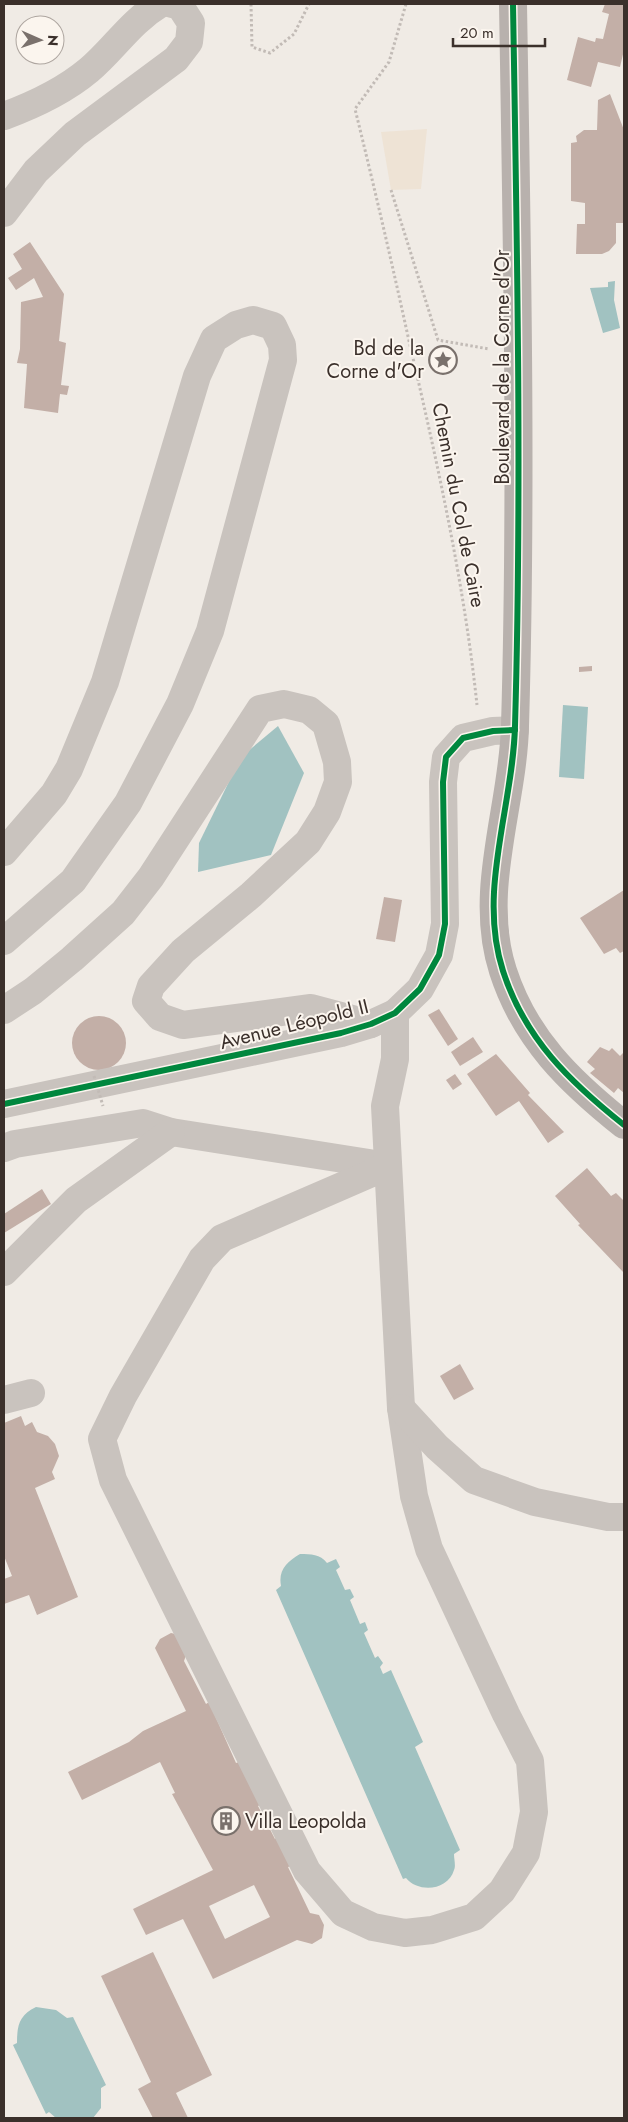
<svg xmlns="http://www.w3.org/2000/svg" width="628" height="2122" font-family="Jost,sans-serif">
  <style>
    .plaza { fill: #eee3d5 }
    .water { fill: #a1c2c1 }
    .building { fill: #c3afa7; fill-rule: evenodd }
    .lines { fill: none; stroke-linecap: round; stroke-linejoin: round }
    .path { stroke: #c2bbb6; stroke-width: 3; stroke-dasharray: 2.5 2.5; stroke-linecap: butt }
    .minor { stroke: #c9c3be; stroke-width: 28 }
    .major { stroke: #b8b1ad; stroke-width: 28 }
    .path-bridge { stroke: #c2bbb6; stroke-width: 3; stroke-dasharray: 2.5 2.5; stroke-linecap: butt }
    .cycleway-casing { stroke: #fbf5ee; stroke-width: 9 }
    .cycleway { stroke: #00873e; stroke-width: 6 }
    .labels { text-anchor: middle; stroke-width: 4; stroke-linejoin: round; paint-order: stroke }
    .poi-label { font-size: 20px; fill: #3b302b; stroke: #fbf5ee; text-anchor: end }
    .street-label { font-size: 20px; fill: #3b302b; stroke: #fbf5ee }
  </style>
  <rect width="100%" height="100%" fill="#f0ebe5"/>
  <polygon class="plaza" points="427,129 421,189 391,190 381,132"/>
  <g class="water">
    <polygon points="615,281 614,300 620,328 603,333 590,288 608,287 608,282"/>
    <polygon points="563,705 588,707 584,779 559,777"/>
    <polygon points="278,726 304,773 271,855 198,872 199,843 241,757"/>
    <path d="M300,1554C311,1554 320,1554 327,1563L336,1559L340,1567L336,1570L345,1590L350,1589L354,1597L350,1600L360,1624L365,1622L368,1630L364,1633L375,1658L378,1656L383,1663L380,1667L383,1674L391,1670L423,1742L415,1747L460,1850L454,1854C454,1859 456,1866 454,1870C448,1891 418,1893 406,1878L403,1879L276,1590L281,1586C278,1570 287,1562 300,1554Z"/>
    <path d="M36,2007L56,2010L67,2018L73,2017L106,2085L101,2088V2108L93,2118H56L49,2112L46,2114L13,2045L17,2043C17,2026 19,2015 36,2007Z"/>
  </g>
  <g class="building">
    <polygon points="605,4 624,4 624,50 620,67 598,62 591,87 567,80 578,37 595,42 596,38 603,39 609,14 602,12"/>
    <polygon points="610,94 624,130 624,223 616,223 616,243 609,251 602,254 576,254 577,224 585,224 585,203 571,201 571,143 577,142 576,136 584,130 597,130 598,100"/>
    <polygon points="30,242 64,294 59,341 66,343 61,385 69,386 67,395 60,394 58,413 24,408 27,364 17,363 20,349 21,302 43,297 34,278 16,290 8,278 22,269 13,254"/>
    <polygon points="592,666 592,671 579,672 579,667"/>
    <polygon points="624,890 624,951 620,953 616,948 604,954 580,918"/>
    <polygon points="384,897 402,900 395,942 376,939"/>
    <polygon points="439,1009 458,1039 448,1046 428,1015"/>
    <circle cx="99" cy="1043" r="27"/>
    <polygon points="473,1037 483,1052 460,1066 451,1052"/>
    <polygon points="600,1047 609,1051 612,1048 620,1056 624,1052 624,1093 618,1088 614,1093 590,1073 595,1069 587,1062"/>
    <polygon points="496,1054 530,1093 528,1095 564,1132 548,1143 519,1101 496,1116 467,1074"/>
    <polygon points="455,1074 462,1084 453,1090 446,1080"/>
    <polygon points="587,1168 611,1196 616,1193 624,1201 624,1273 578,1225 580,1224 555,1196"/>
    <polygon points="42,1189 51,1204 4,1233 4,1214"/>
    <polygon points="460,1364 474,1389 454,1400 440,1376"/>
    <polygon points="21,1416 25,1426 32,1422 37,1432 48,1436 55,1444 59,1456 52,1472 55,1479 35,1488 78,1597 37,1615 29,1595 4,1604 4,1579 12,1576 4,1556 4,1423"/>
    <path d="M171,1633L184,1636L189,1646L184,1661L206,1704L209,1702L236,1763L245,1760L266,1802L258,1806L275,1839L277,1837L291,1866L288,1867L310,1913L319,1915L324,1925L322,1938L312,1944L297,1940L213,1979L183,1919L146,1935L133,1909L213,1870L172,1794L175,1793L160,1762L82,1800L68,1772L129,1742L143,1731L186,1711L155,1648L160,1639ZM254,1885L270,1917L225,1939L209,1906Z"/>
    <polygon points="153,1952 212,2075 176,2093 188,2118 153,2118 138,2089 151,2082 101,1976"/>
  </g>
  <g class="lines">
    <g class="path">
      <polyline points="251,4 252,47 270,53 294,34 309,4"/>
      <path d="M406,4L389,62L355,109C374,186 392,263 409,341C437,461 464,582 477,705"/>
      <polyline points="391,190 438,340 489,349"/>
    </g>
    <g class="minor">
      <path d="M4,116C34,105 64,91 89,70C114,49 130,22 160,4"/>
      <polyline points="4,213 36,171 75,134 176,59 189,42 191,23 180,6 172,4"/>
      <polyline points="4,852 54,794 69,769 105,682 197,376 214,339 236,325 253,320 273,326 282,345 283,360 210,631 180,704 128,803 73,881 4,941"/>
      <polyline points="4,1010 33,991 72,959 123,913 151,877 260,709 284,704 309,710 326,724 337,762 338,782 327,812 308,842 251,895 183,951 151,986 146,1001 160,1017 183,1025 311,1008 371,1024"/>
      <polyline points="4,1104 341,1033 371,1024 395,1013 420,989 439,955 445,924 443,782 446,757 463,738 493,731 515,730"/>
      <polyline points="4,1148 15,1144 143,1123 171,1132 388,1166"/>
      <polyline points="388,1166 222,1238 202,1259 123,1396 102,1439 113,1480 307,1871 343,1913 373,1927 405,1933 432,1930 474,1917 502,1891 526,1853 534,1812 530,1761 506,1714 429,1549 414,1496 401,1408 385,1106 395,1059 395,1013"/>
      <polyline points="4,1272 76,1200 171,1132"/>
      <polyline points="4,1400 31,1393"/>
      <polyline points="401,1408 437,1447 474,1480 535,1502 608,1517 624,1517"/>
    </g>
    <path class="major" d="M513,4C517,245 522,486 515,726C513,807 477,891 503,971C525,1039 570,1082 624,1125"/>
    <polyline class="path-bridge" points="94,1076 103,1106"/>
    <defs>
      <g id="cycleway">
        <path d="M513,4C517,245 522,486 515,726C513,807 477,891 503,971C525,1039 570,1082 624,1125"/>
        <polyline points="4,1104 341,1033 371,1024 395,1013 420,989 439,955 445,924 443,782 446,757 463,738 493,731 515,730"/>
      </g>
    </defs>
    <use href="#cycleway" class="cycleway-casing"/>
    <use href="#cycleway" class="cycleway"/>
  </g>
  <defs>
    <symbol id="sight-ring" viewBox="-11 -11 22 22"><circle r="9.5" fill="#fbf5ee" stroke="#7a716c" stroke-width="1.5"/><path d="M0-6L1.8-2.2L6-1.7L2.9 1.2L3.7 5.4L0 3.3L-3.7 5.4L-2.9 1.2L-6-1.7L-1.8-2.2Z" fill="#7a716c"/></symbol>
    <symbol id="building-ring" viewBox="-11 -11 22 22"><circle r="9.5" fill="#fbf5ee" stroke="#7a716c" stroke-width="1.5"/><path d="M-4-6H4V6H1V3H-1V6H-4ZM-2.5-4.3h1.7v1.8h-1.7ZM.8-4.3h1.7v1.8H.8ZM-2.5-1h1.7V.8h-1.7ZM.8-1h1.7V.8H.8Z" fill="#7a716c"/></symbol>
  </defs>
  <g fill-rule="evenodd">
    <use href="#sight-ring" x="427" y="344" width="32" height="32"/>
    <use href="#building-ring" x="210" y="1805" width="32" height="32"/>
  </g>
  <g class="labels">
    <g class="poi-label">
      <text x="424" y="355">Bd de la<tspan x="424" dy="23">Corne d'Or</tspan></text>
      <text x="245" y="1828" text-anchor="start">Villa Leopolda</text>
    </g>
    <g class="street-label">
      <text transform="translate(502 367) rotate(-90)" y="7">Boulevard de la Corne d'Or</text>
      <text transform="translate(459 505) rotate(79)" y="7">Chemin du Col de Caire</text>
      <text transform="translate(294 1024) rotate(-14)" y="7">Avenue Léopold II</text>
    </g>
  </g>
  <rect width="628" height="2122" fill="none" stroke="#3b302b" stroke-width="10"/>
  <g transform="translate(40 40) rotate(92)"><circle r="24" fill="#fbf5ee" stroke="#aea6a0"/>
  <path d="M0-4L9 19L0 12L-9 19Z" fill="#7a716c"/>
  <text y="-8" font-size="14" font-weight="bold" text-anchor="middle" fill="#3b302b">N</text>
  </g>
  <path d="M453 38v8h92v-8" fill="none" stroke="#3b302b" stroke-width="2.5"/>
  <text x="460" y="38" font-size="15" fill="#3b302b" stroke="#fbf5ee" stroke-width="4" paint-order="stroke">20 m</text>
</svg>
